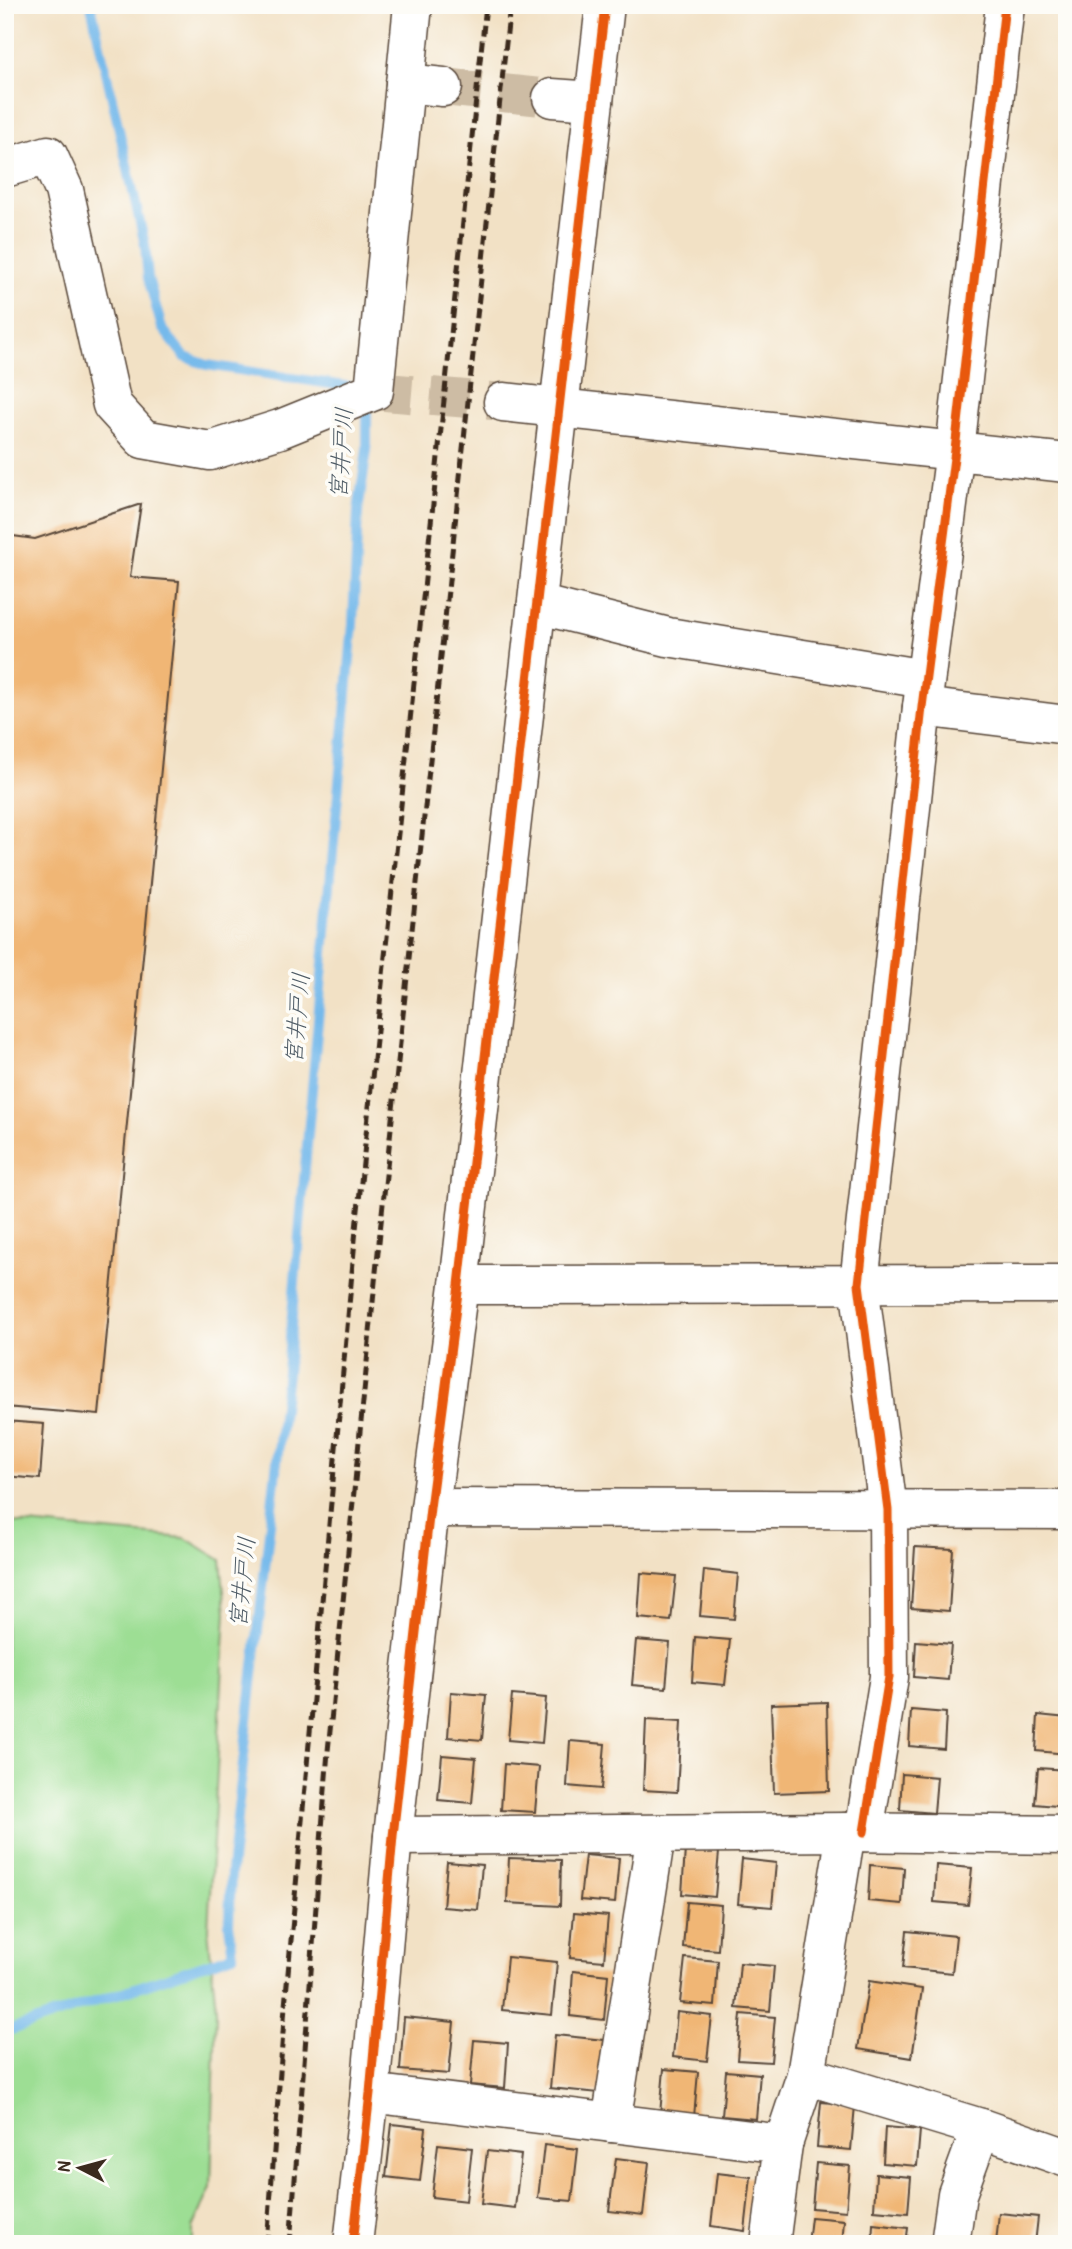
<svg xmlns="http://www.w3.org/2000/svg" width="1072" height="2249" font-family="'Patrick Hand','Klee One',sans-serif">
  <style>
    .green { fill: #9dde94; stroke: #6c8459; stroke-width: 2 }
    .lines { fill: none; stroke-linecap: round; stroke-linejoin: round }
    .stream { stroke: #74b9eb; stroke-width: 10 }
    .building { fill: #f0b674 }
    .minor-tunnel { stroke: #cdbca4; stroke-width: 38; stroke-dasharray: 38 19; stroke-linecap: butt }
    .minor-casing { stroke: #564537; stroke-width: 41 }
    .minor { stroke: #fff; stroke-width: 38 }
    .rail { stroke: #3b2a1e; stroke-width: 5; stroke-dasharray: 10 5; stroke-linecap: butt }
    .cycleway-casing { stroke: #fdfcf7; stroke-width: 13 }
    .cycleway { stroke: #e8590c; stroke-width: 9 }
    .labels { text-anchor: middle; stroke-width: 7; stroke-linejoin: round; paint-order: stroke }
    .water-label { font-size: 23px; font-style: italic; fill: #4f5c66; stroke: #fdfcf7 }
  </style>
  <rect width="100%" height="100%" fill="#fdfcf7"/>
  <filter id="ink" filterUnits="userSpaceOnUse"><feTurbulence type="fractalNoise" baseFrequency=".0143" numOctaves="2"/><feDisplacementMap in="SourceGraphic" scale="14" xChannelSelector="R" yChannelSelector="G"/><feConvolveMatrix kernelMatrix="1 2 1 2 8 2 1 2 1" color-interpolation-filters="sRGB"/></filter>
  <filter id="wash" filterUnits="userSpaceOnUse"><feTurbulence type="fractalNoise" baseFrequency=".00686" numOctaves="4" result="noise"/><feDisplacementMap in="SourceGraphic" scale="28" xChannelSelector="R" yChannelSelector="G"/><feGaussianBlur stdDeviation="1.57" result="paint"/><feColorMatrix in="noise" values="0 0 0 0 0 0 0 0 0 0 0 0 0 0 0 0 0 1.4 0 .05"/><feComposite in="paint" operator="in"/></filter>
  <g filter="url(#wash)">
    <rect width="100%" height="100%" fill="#f2e1c5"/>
    <polygon class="green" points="5,1522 185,1538 221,1560 226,1612 208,1929 216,2010 211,2188 193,2228 193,2244 5,2244"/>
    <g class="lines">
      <g class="stream">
        <polyline points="91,5 145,245 148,278 162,328 185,357 207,365 351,387"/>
        <polyline points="5,2032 233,1955 229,1924 231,1871 287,1372 353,624 358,511 367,450 367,401"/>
      </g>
    </g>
    <g id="blocks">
      <g class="building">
        <polygon points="141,504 130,577 179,581 99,1415 5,1407 5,535 35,539"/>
        <polygon points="5,1421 44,1424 40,1479 5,1476"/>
        <polygon points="915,1547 953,1549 949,1611 911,1608"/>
        <polygon points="704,1570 738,1574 734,1619 700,1616"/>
        <polygon points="641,1573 676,1576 671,1621 638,1618"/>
        <polygon points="695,1637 730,1640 725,1685 692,1682"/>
        <polygon points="636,1640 670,1643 666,1688 632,1685"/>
        <polygon points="916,1641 951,1644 948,1680 914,1677"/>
        <polygon points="451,1692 486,1695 482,1740 448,1737"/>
        <polygon points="512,1695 546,1698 542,1743 508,1740"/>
        <polygon points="827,1702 829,1791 774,1793 771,1704"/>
        <polygon points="911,1710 946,1713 944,1749 909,1746"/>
        <polygon points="1038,1715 1067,1718 1067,1754 1036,1751"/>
        <polygon points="646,1720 681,1722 677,1792 643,1790"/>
        <polygon points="570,1741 605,1744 601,1789 567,1786"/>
        <polygon points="442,1755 476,1758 472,1803 438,1800"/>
        <polygon points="504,1764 539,1767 535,1812 501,1810"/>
        <polygon points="1038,1768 1067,1770 1067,1807 1035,1804"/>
        <polygon points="902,1774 937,1777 934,1813 900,1810"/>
        <polygon points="685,1849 719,1852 715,1897 682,1894"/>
        <polygon points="585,1855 619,1858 615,1903 580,1900"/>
        <polygon points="509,1858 561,1860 560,1906 507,1903"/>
        <polygon points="742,1859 776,1863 772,1907 738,1904"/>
        <polygon points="447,1862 482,1865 478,1910 443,1907"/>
        <polygon points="870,1865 904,1868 902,1904 868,1901"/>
        <polygon points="936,1865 972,1868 968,1905 934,1902"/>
        <polygon points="687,1902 721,1905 718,1950 683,1947"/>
        <polygon points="574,1913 608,1916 604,1961 570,1958"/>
        <polygon points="907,1931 956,1936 952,1973 903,1968"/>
        <polygon points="507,1957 557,1962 552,2015 502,2010"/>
        <polygon points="685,1958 718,1961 715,2006 680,2003"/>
        <polygon points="740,1963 774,1966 770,2011 736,2008"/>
        <polygon points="573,1971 608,1975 604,2020 570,2016"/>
        <polygon points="869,1981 922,1989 912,2058 858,2049"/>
        <polygon points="677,2012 712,2016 707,2061 673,2057"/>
        <polygon points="741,2014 775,2017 771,2062 737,2060"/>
        <polygon points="404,2017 454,2022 449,2074 400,2070"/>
        <polygon points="555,2035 604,2040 599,2093 550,2088"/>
        <polygon points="474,2040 508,2043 505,2088 470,2085"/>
        <polygon points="664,2069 698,2072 694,2117 660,2114"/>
        <polygon points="726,2071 760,2074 756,2119 722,2116"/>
        <polygon points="821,2102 855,2105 851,2150 817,2147"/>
        <polygon points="392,2124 426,2128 420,2181 386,2177"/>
        <polygon points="885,2127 920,2130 917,2166 883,2163"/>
        <polygon points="438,2144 472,2148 466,2201 432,2197"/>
        <polygon points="544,2145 578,2149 572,2201 538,2198"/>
        <polygon points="487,2151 521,2155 515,2208 481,2204"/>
        <polygon points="616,2158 649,2162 643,2215 609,2211"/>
        <polygon points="816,2163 850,2166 846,2211 812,2208"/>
        <polygon points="717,2173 751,2177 745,2231 711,2226"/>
        <polygon points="876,2174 911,2177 908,2213 874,2210"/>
        <polygon points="999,2213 1038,2217 1035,2244 996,2244"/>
        <polygon points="811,2217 844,2220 842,2244 808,2244"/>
        <polygon points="873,2224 908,2228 906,2244 872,2244"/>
      </g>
    </g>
  </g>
  <g filter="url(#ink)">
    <use href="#blocks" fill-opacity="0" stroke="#564537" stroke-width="2"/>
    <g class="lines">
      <g class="minor-tunnel">
        <polyline points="443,87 552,98"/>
        <polyline points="374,391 503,402"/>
      </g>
      <defs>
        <g id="minor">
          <polyline points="405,83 443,87"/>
          <polyline points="552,98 594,101"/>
          <polyline points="5,168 48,155 64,190 112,405 143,439 210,451 280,429 374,391 413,5"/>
          <polyline points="503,402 1067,463"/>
          <polyline points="537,604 668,637 925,679"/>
          <polyline points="922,707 1067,725"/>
          <polyline points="459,1285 1067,1284"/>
          <polyline points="430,1508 1067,1510"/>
          <polyline points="864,1832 889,1677 888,1510 859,1284 922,707 955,450 1005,5"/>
          <polyline points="393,1836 846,1832 1067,1835"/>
          <polyline points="806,2075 981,2128 1067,2158"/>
          <polyline points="370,2093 783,2144 806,2075 846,1832"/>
          <polyline points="611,2123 656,1834"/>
          <polyline points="353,2244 370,2093 393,1836 430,1508 459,1285 605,5"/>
          <polyline points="770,2244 783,2144"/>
          <polyline points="950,2244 957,2194 981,2128"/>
        </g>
      </defs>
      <use href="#minor" class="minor-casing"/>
      <use href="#minor" class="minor"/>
      <g class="rail">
        <polyline points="267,2244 285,2006 356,1229 486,5"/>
        <polyline points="290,2244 328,1751 380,1232 510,5"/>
      </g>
      <defs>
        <g id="cycleway">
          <polyline points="864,1832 889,1677 888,1510 859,1284 922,707 955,450 1005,5"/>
          <polyline points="353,2244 370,2093 393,1836 430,1508 459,1285 605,5"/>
        </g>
      </defs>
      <use href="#cycleway" class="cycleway-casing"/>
      <use href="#cycleway" class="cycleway"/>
    </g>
  </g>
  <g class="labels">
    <g class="water-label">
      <text transform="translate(341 453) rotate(-86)" y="8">宮井戸川</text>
      <text transform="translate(297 1018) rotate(-85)" y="8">宮井戸川</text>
      <text transform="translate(242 1582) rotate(-84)" y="8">宮井戸川</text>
    </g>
  </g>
  <rect width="1072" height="2249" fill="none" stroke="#fdfcf7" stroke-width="28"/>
  <g transform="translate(80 2168) rotate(276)" stroke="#fdfcf7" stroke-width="5" paint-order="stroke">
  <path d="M0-5L12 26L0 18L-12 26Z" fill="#3b2a1e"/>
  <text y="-10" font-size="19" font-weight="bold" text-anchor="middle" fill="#3b2a1e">N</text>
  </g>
</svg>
